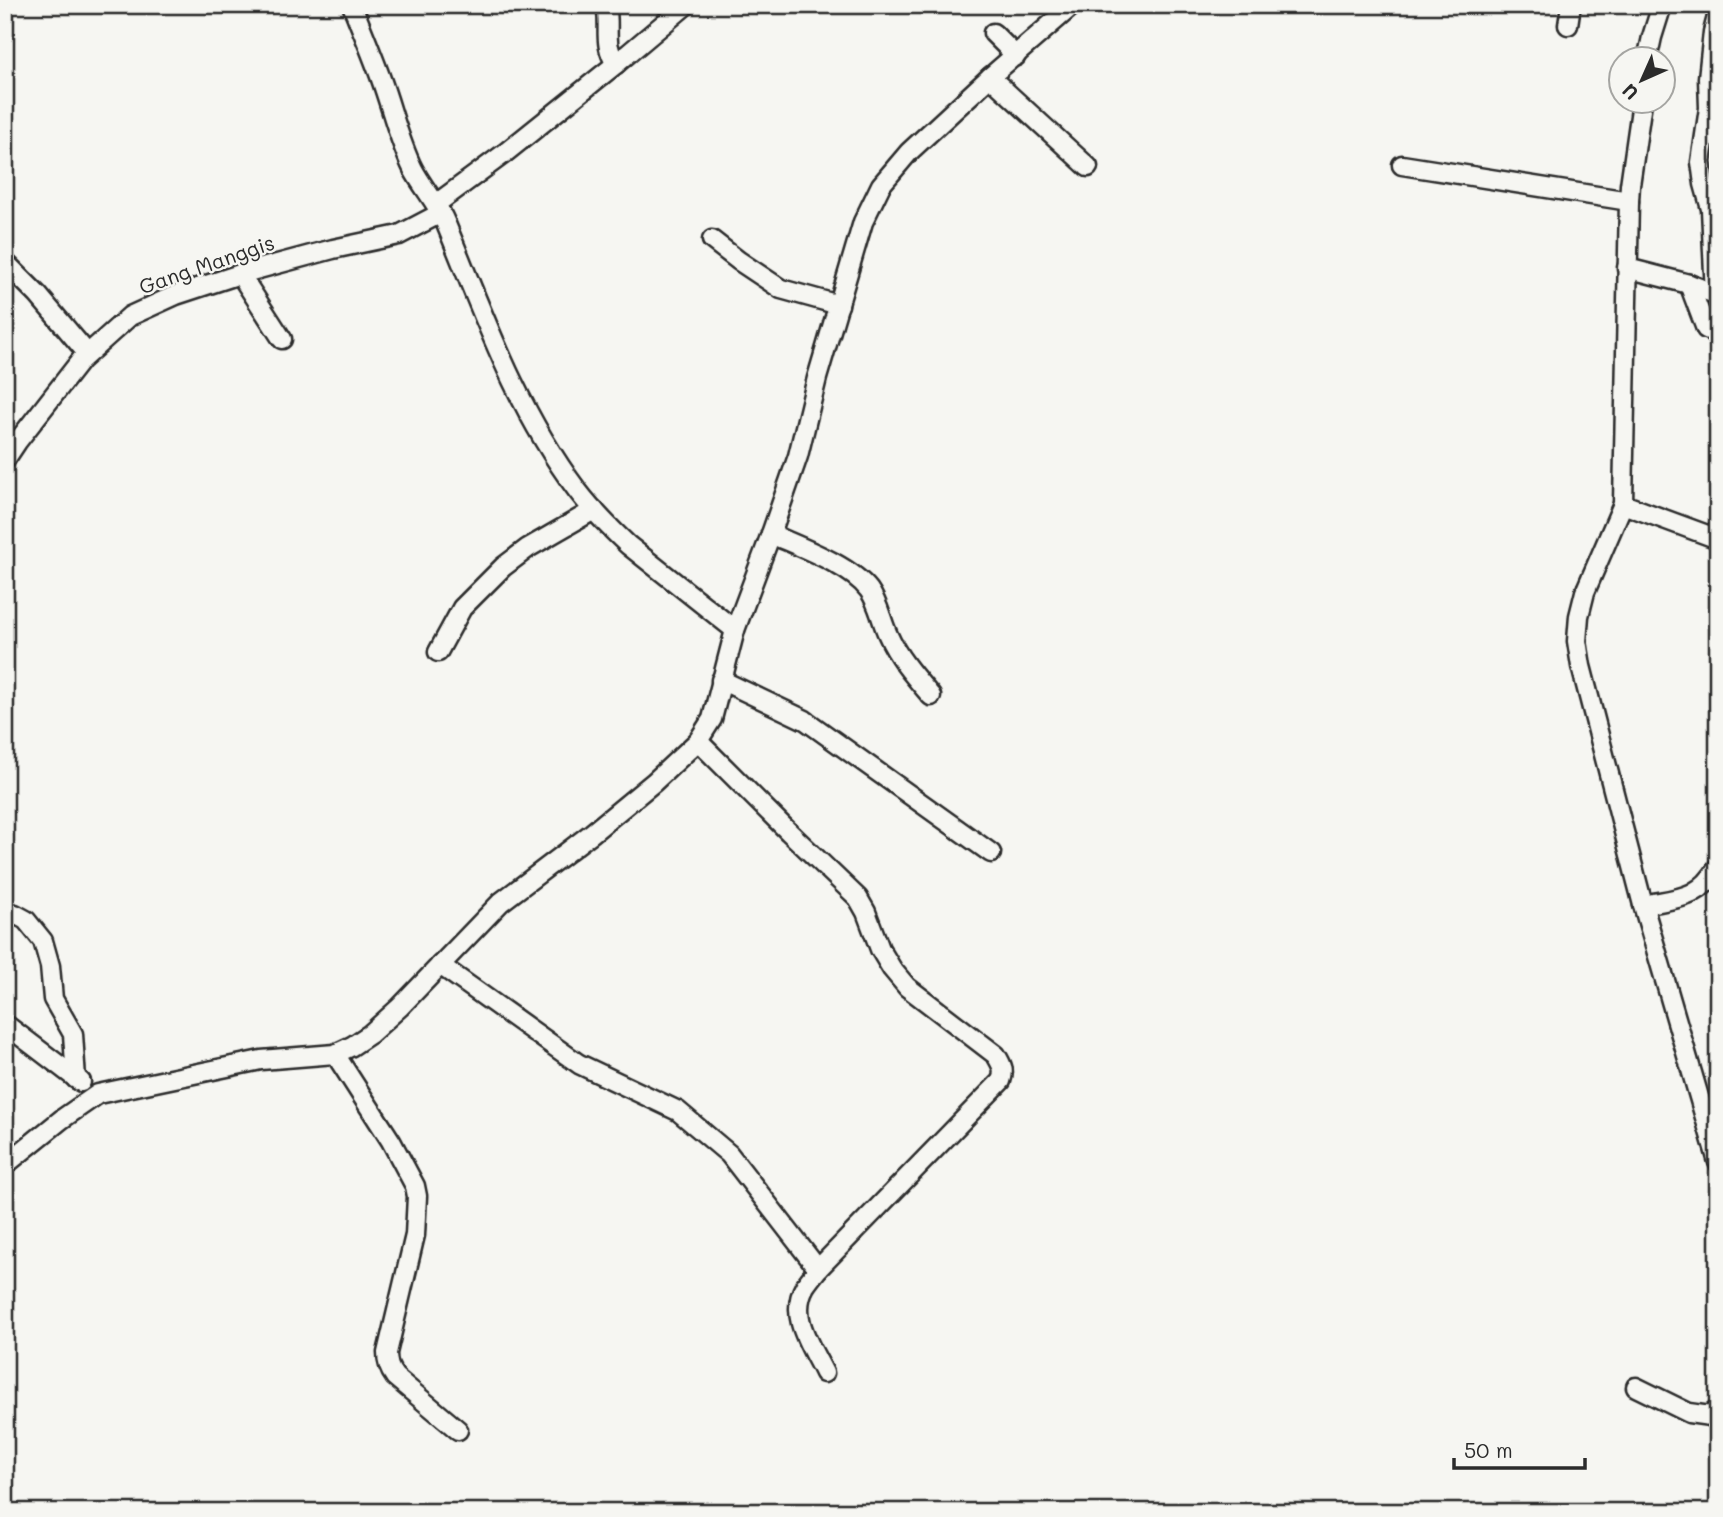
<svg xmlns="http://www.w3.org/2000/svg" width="1723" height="1517" font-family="Mali,sans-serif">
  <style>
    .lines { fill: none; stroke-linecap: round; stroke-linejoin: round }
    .minor-casing { stroke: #2b2b2b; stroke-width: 23 }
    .minor { stroke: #f6f6f2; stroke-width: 18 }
    .labels { text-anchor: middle; stroke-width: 5; stroke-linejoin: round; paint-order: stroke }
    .street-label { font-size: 21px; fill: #2b2b2b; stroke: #f6f6f2 }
  </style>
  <rect width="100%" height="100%" fill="#f6f6f2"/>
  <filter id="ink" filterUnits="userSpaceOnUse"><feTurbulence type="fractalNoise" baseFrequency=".0143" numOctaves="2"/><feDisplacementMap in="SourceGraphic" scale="14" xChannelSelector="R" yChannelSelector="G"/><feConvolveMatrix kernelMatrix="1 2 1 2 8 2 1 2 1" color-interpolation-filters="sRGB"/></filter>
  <g filter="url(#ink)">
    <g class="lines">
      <defs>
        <g id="minor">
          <path d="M352,5C362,30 372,54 381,79C392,109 399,141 413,169C423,188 438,204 446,224C484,316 517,410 577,490C592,510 610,528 628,545L735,630"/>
          <path d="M606,5C611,28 602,42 616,64"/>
          <polyline points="1568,25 1571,5"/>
          <polyline points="993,33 1016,56"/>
          <polyline points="1647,60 1652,37 1662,5"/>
          <polyline points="990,77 1088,167"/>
          <polyline points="1642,102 1630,185 1629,201 1623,504 1585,592 1579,616 1577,641 1581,666 1643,905 1718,1162"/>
          <polyline points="1402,165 1629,201"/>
          <polyline points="436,204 505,153 616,64 686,5"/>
          <polyline points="712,240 739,261 781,289 839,305"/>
          <polyline points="5,262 38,295 87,353"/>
          <polyline points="1627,268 1689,284 1718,295"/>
          <polyline points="240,274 282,339"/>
          <polyline points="1689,284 1706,329 1718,334"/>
          <polyline points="1715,295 1711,209 1704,184 1701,162 1709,108 1708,78 1713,32 1718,13"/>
          <polyline points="5,460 17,442 81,360 130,316 176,295 240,274 333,249 399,235 441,213"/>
          <polyline points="1623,504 1718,539"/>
          <path d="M771,534C800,547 850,565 869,590C879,604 881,620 888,635C898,658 915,677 931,696"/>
          <polyline points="438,652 462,608 503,567 528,548 594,510"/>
          <polyline points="721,680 805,720 991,853"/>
          <path d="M698,741L789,832L858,898L866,912L880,949L892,969L907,987L996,1055C1002,1065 1005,1070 1001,1081L818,1269C814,1274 809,1280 805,1286C788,1316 811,1346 824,1373"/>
          <path d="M1643,905C1677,898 1699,900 1718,867"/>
          <polyline points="5,911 15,914 26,920 43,941 50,966 53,999 73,1034 76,1079"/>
          <polyline points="440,965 579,1064 678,1111 729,1154 818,1269"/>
          <polyline points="5,1024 81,1082"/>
          <path d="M335,1054L391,1141L415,1186L417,1196L415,1235L387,1353C387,1363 389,1369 395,1377L458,1430"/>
          <polyline points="5,1165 62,1119 98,1094 261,1060 335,1054 352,1046 370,1034 400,1007 501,902 592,833 654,782 698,741 712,719 735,630 771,534 798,456 817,378 863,222 881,185 909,152 990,77 1073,5"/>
          <polyline points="1636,1387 1689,1413 1710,1416 1718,1409"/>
        </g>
      </defs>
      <use href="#minor" class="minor-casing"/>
      <use href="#minor" class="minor"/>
    </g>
  </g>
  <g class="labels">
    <g class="street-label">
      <text transform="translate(207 265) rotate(-19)" y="7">Gang Manggis</text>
    </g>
  </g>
  <rect width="1723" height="1517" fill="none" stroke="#f6f6f2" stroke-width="28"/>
  <rect x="14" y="14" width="1695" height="1489" fill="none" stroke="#2b2b2b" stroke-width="2.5" filter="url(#ink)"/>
  <g transform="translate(1642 80) rotate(225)"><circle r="33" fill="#f6f6f2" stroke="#a5a5a2" stroke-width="2"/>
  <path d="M0-5L12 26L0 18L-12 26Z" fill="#2b2b2b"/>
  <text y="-10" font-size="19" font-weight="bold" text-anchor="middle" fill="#2b2b2b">U</text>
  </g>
  <path d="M1454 1458v10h131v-10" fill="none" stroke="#2b2b2b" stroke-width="3.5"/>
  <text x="1464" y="1458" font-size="21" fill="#2b2b2b" stroke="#f6f6f2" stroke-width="5" paint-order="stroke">50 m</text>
</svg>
